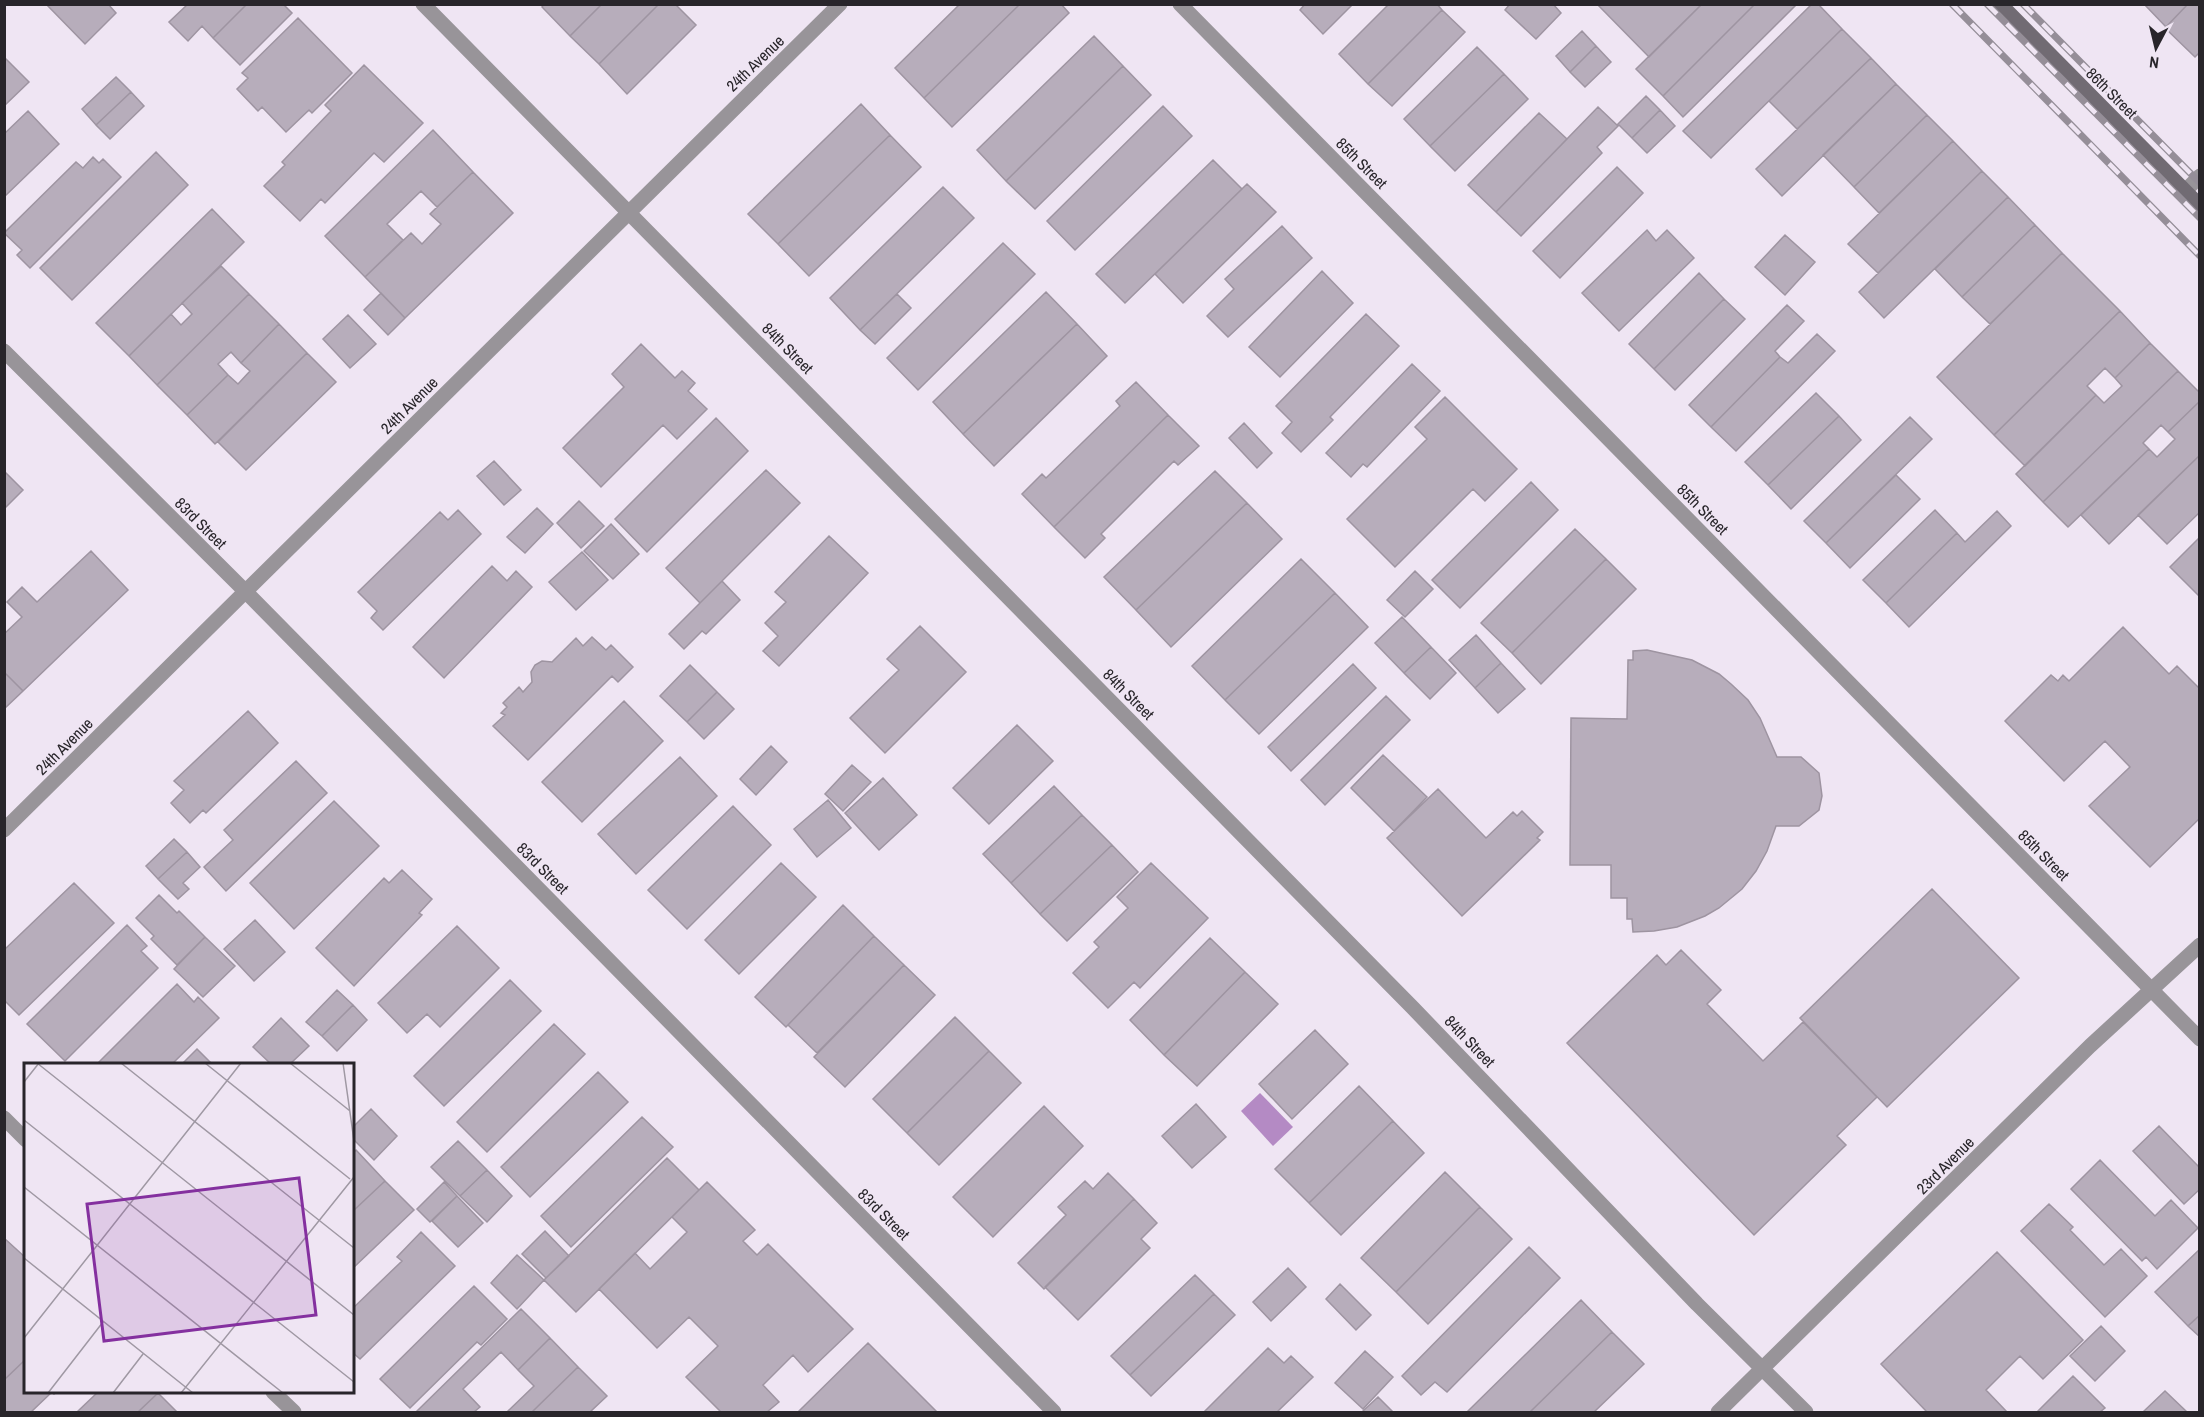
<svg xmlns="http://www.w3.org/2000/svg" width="2204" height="1417" font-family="'Archivo Narrow',sans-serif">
<rect width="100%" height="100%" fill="#efe5f3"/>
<path fill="#b48ac4" d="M1260,1093L1293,1127L1273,1146L1241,1111Z"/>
<path fill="#b7adbb" stroke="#9e94a1" stroke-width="1.5" d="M46,4H108L116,13L85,44Z
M188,4H247L213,38L202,26L188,41L169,22Z
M247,4H283L292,13L240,65L213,38Z
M544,4H602L570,36L542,7Z
M602,4H659L599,64L570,36Z
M659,4H675L696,25L627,94L599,64Z
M960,4H1020L924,98L895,68Z
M1020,4H1061L1069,13L952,127L924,98Z
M1305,4H1353L1323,34L1300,10Z
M1389,4H1437L1442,10L1368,84L1339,54Z
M1510,4H1553L1561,13L1536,39L1505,10Z
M1597,4H1702L1649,57Z
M1702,4H1755L1663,96L1636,69Z
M1755,4H1797L1683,117L1663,96Z
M1812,4H1818L1842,29L1711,158L1683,131Z
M2144,4H2188L2166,27Z
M2188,4H2200V52L2195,57L2165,28Z
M1442,10L1465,32L1392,106L1368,84Z
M298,18L352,73L312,113L309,110L286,132L262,107L258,111L237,89L248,78L242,73Z
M1842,29L1871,58L1797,129L1769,101Z
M1582,31L1596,46L1570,72L1556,56Z
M1094,36L1123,66L1006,181L977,150Z
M1596,46L1611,62L1585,87L1570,72Z
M1477,47L1504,74L1430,146L1404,119Z
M4,57L29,82L4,106Z
M1871,58L1896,84L1782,196L1756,169Z
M364,65L423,123L384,162L374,153L325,203L321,199L300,221L264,186L285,165L282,162L331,111L325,105Z
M1123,66L1151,95L1035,209L1006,181Z
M1504,74L1528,99L1455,171L1430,146Z
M116,77L131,92L96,125L82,109Z
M1896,84L1927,115L1854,187L1823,155Z
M131,92L144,106L110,139L96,125Z
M1646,96L1660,110L1632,138L1618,124Z
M861,104L890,135L778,244L748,214Z
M1163,106L1192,136L1075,250L1047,221Z
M1598,107L1618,126L1597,147L1602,153L1521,236L1496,212Z
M1660,110L1675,126L1647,153L1632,138Z
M28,111L59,144L4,197V134Z
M1539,113L1567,139L1496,212L1468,185Z
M1927,115L1953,141L1879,213L1854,187Z
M433,130L473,172L437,207L421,191L387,224L403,240L365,277L325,236Z
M890,135L921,167L809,276L778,244Z
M1953,141L1982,171L1878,273L1848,244Z
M156,152L188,185L72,300L40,268Z
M93,157L99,163L103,159L121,177L30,268L17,255L22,250L4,233L76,162L83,168Z
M1213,160L1242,189L1125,303L1096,274Z
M1617,167L1643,193L1560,278L1533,251Z
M1982,171L2008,197L1884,318L1859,292Z
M473,172L513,213L405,318L365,277L411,233L422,244L441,224L430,214Z
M1247,184L1276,212L1183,303L1155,274Z
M943,187L974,218L860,330L830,298Z
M2008,197L2035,225L1962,297L1935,269Z
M212,209L244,242L129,356L96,323Z
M2035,225L2062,253L1990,324L1962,297Z
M1282,226L1312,258L1228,337L1207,316L1234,289L1225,279Z
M1647,230L1656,241L1667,230L1694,258L1619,331L1582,293Z
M1785,235L1815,262L1785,295L1755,267Z
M1003,243L1035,274L918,390L887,358Z
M2062,253L2120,311L1994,435L1937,377Z
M221,266L249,294L157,385L129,356L171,314L181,325L192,314L182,303Z
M1322,271L1353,303L1280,377L1249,347Z
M1699,273L1724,299L1654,369L1629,344Z
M1046,292L1077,324L963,434L933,402Z
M381,293L405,318L388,335L364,310Z
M249,294L279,324L241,363L231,352L218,364L228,375L187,415L157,385Z
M897,294L911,308L875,344L860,330Z
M1724,299L1745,319L1675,390L1654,369Z
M1787,305L1804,321L1775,351L1780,357L1711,427L1689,405Z
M2120,311L2150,343L2115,378L2105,368L2087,386L2096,395L2025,466L1994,435Z
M1366,314L1399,346L1330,417L1333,420L1301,452L1282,433L1292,422L1276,406Z
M348,315L376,344L350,368L323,339Z
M279,324L307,353L215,444L187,415L228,375L238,384L250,371L241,363Z
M1077,324L1107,356L994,466L963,434Z
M1817,334L1835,351L1736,451L1711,427L1780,357L1788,363Z
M2150,343L2178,371L2043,502L2016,474L2096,395L2104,403L2122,386L2115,378Z
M641,344L675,378L682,371L695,383L688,391L707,409L677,439L663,425L601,487L563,448L624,387L612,374Z
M307,353L336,382L246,470L218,442Z
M1412,364L1440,391L1367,467L1363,464L1351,477L1326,453Z
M2178,371L2200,393V401L2168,432L2161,425L2143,443L2149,449L2068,527L2043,502Z
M1136,382L1168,415L1054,527L1022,494L1042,474L1046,478L1120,406L1116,401Z
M1816,393L1839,416L1768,485L1745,462Z
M1445,397L1517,469L1485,501L1473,489L1395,567L1347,519L1427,439L1415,427Z
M2200,401V455L2109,544L2081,515L2149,449L2157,457L2175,439L2168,432Z
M1168,415L1199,446L1178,465L1174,461L1101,534L1105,538L1085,558L1054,527Z
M1839,416L1861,440L1791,509L1768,485Z
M1910,417L1932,439L1826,543L1804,521Z
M716,418L748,451L647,552L615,519Z
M1244,423L1272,453L1257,468L1229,438Z
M2200,455V512L2167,544L2138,515Z
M494,461L521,490L504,505L477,476Z
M766,470L800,503L700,603L666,568Z
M4,471L23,490L4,509Z
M1215,471L1247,503L1136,610L1104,577Z
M1896,475L1920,499L1850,568L1826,543Z
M1531,482L1558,510L1460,608L1432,580Z
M579,501L604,526L581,548L557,523Z
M1247,503L1282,539L1171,647L1136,610Z
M537,508L553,524L525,553L507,537Z
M458,510L481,534L383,630L371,618L377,611L358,592L440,512L448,520Z
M1935,510L1957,533L1886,603L1863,580Z
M1997,511L2011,526L1909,627L1886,603L1957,533L1965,542Z
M611,524L639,554L613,579L584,551Z
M1575,529L1606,559L1512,653L1481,623Z
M829,536L868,573L779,666L763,651L778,636L765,623L786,602L775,592Z
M2200,537V597L2170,567Z
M91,551L128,590L23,691L4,672V634L22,617L7,602L22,587L37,602Z
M582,552L608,580L576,610L549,582Z
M1301,559L1335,593L1225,700L1192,666Z
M1606,559L1636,589L1541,684L1512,653Z
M492,566L507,581L516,571L532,587L444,678L413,647Z
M1415,571L1433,589L1405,617L1387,600Z
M722,581L740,600L706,634L702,631L684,649L669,634Z
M1335,593L1368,627L1259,734L1225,700Z
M1402,617L1431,647L1404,673L1375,643Z
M920,626L966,672L885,753L850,718L899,670L887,659Z
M2123,627L2169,674L2177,666L2200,689V818L2150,867L2089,806L2130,767L2105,741L2064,781L2005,721L2051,675L2058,681L2063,675L2069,681Z
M1476,635L1501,663L1475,688L1449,660Z
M592,637L606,650L611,645L633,667L618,682L612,676L528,760L493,726L505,715L501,713L507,707L503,703L519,687L523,692L532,682L531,672L535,665L542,661L552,662L576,638L583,646Z
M1431,647L1456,673L1430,699L1404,673Z
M1647,650L1692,660L1719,674L1731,684L1748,700L1760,718L1777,757H1801L1819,773L1822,796L1819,810L1799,826H1776L1767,851L1756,871L1742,889L1719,908L1705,916L1677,927L1654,931L1633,932L1632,919H1627V898H1611V865H1570L1571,718L1627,719L1628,660H1633V651Z
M1501,663L1525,689L1498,713L1475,688Z
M1353,664L1376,688L1291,771L1268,747Z
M690,665L717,692L687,722L660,696Z
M4,672L23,691L4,709Z
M717,692L734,709L704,739L687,722Z
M1386,696L1410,720L1325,805L1301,780Z
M624,701L663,741L582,822L542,782Z
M248,711L278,743L206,813L203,810L190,823L171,803L184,790L174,781Z
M1017,725L1053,761L989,824L953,788Z
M771,746L787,762L756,795L740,779Z
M1383,755L1427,797L1394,831L1351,788Z
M680,757L717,796L636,874L598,834Z
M296,761L327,793L226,891L204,867L233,840L224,830Z
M852,765L871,782L843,811L825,794Z
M883,778L917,815L879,850L845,813Z
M1054,786L1082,815L1011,883L983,854Z
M1438,789L1486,838L1513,812L1517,816L1522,811L1543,832L1537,838L1540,840L1462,916L1387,838Z
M828,800L851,828L817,857L794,829Z
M334,801L379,846L294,929L250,883Z
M733,806L771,845L687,929L648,890Z
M1082,815L1112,845L1040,914L1011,883Z
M174,839L187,852L158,879L146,866Z
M1112,845L1138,872L1067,941L1040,914Z
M187,852L200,867L183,883L189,889L178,899L158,879Z
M781,863L816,897L739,974L705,940Z
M1151,863L1208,918L1140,988L1134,982L1108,1008L1073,973L1099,947L1094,942L1128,908L1117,897Z
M402,870L432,899L419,913L422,915L354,986L316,948L384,878L389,883Z
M74,883L114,923L19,1015L4,1000V950Z
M1932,889L2019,978L1887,1107L1800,1018Z
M159,895L177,913L179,911L205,937L177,965L151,939L154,936L136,918Z
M843,905L874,936L786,1027L755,997Z
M255,920L285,952L254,981L224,949Z
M127,925L147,946L141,951L158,968L65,1061L27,1024Z
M457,926L499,968L440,1027L427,1014L407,1033L378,1003Z
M874,936L904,965L817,1053L788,1025Z
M205,937L235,966L203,997L174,969Z
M1210,938L1245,972L1164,1055L1130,1020Z
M1681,950L1721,990L1707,1004L1763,1061L1803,1022L1877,1097L1837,1136L1846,1145L1754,1235L1567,1043L1657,955L1666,965Z
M904,965L935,995L845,1087L814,1057Z
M1245,972L1278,1004L1197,1086L1164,1055Z
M510,980L541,1011L444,1106L414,1076Z
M177,984L194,1002L198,997L219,1018L172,1064H97Z
M337,990L353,1005L322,1036L306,1022Z
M353,1005L367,1020L337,1051L322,1036Z
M955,1017L989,1051L907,1133L873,1099Z
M281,1018L309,1046L290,1064H271L253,1047Z
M554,1024L585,1054L487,1152L457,1122Z
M1315,1030L1348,1064L1292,1119L1259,1084Z
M197,1049L212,1064H182Z
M989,1051L1021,1083L939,1165L907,1133Z
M598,1072L628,1102L530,1197L501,1167Z
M1359,1086L1393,1121L1309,1203L1275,1169Z
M1196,1104L1226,1137L1192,1168L1162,1136Z
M1044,1106L1083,1146L993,1237L953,1197Z
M371,1109L397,1136L374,1160L352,1138V1128Z
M642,1117L673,1147L571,1247L541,1216Z
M1393,1121L1424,1153L1341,1235L1309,1203Z
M2159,1126L2200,1168V1189L2184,1204L2133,1151Z
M458,1141L487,1170L460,1196L431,1167Z
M356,1150L385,1181L352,1212V1154Z
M667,1158L699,1190L576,1312L544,1280Z
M2100,1160L2155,1216L2171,1200L2198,1228L2157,1269L2146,1257L2142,1261L2071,1189Z
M487,1170L512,1196L487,1222L460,1196Z
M1445,1172L1480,1207L1396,1292L1361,1258Z
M1108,1173L1134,1199L1044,1289L1018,1263L1066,1215L1058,1207L1085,1181L1093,1189Z
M385,1181L414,1210L352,1269V1212Z
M444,1182L457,1196L430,1222L417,1209Z
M707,1182L755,1230L743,1241L757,1255L768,1244L853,1329L808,1372L793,1355L763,1385L779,1402L767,1412H721L686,1377L718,1346L689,1317L657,1348L599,1289L635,1253L650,1269L687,1232L672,1217Z
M457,1196L483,1223L458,1247L432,1221Z
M1134,1199L1157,1223L1141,1239L1150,1248L1078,1320L1045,1287Z
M2049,1204L2073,1227L2070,1230L2104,1265L2121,1249L2147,1276L2105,1317L2021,1231Z
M1480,1207L1512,1239L1428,1324L1396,1292Z
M545,1231L569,1256L546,1278L522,1254Z
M421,1232L455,1266L360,1359L352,1352V1309L402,1261L397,1257Z
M4,1238L26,1258V1359L4,1380Z
M1529,1247L1560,1278L1447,1392L1435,1382L1421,1395L1402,1376Z
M2200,1249V1315L2188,1326L2155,1292Z
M1997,1252L2083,1340L2043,1379L2020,1356L1986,1390L2007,1412H1927L1881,1364Z
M517,1255L544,1280L517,1309L491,1283Z
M1288,1268L1306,1287L1271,1321L1253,1302Z
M1195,1275L1214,1294L1130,1375L1111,1356Z
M1340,1284L1371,1315L1356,1330L1326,1299Z
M474,1286L507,1319L481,1345L477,1342L410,1408L380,1379Z
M1214,1294L1235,1315L1151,1396L1130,1375Z
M1581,1300L1612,1332L1530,1412H1467Z
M521,1309L550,1338L518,1370L501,1352L463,1389L480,1407L474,1412H416Z
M2200,1315V1337L2188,1326Z
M2101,1326L2125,1351L2095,1381L2070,1356Z
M1612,1332L1644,1364L1594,1412H1530Z
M550,1338L578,1367L532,1412H507L534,1386L518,1370Z
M868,1343L937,1412H798Z
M1268,1348L1284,1363L1291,1356L1313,1377L1277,1412H1204Z
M1365,1351L1393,1377L1363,1409L1335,1383Z
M26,1359V1392H57L54,1394L52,1392L31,1412H4V1380Z
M578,1367L607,1396L590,1412H532Z
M2073,1376L2105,1408L2100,1412H2037Z
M2165,1391L2187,1412H2143Z
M98,1392H156L158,1393L138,1412H77Z
M158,1393L177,1412H138Z
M1378,1397L1393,1412H1362Z"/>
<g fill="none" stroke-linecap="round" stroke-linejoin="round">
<path stroke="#989499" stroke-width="15" d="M423,4L1413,1008L1697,1304L1806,1412
M1180,4L2200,1039
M2185,191L2200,176
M4,351L246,592L1054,1412
M4,830L840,4
M4,1118L26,1140
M273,1392L294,1412
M1718,1412L2090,1046L2200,945"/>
<path stroke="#716b73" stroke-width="15" d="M2000,4L2200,206"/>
<g stroke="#958e98" stroke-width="7">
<path id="rail" d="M1952,4L2200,256
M1987,4L2200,218
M2023,4L2200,183"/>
</g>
<use href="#rail" stroke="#efe5f3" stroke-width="4.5" stroke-dasharray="14" stroke-linecap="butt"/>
</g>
<g text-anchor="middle" stroke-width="4.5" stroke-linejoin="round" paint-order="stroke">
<g font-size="16" fill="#28252a" stroke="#efe5f3">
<text transform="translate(755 63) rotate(-44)" y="6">24th Avenue</text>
<text transform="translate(2112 93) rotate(45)" y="6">86th Street</text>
<text transform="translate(1362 163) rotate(45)" y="6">85th Street</text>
<text transform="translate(788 348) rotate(45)" y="6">84th Street</text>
<text transform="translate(409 405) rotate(-45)" y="6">24th Avenue</text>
<text transform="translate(1703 509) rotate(45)" y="6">85th Street</text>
<text transform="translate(201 523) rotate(45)" y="6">83rd Street</text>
<text transform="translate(1129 694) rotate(45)" y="6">84th Street</text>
<text transform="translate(64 746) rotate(-45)" y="6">24th Avenue</text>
<text transform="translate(2044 855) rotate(45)" y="6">85th Street</text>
<text transform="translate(543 868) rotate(45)" y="6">83rd Street</text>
<text transform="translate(1470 1041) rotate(46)" y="6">84th Street</text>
<text transform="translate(1945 1165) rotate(-45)" y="6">23rd Avenue</text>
<text transform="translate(884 1214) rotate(45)" y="6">83rd Street</text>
</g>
</g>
<g transform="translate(24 1063)">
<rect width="330" height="330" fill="#efe5f3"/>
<path fill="none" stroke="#9f98a3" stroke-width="1.5" d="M13,0L330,252M97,0L330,185M181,0L326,116M266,0L326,48M319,0L330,78M0,19L15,0M0,57L330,319M0,124L259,330M0,195L169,330M0,275L217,0M24,330L79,259M89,330L119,291M157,330L330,114"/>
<path fill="#84309f" fill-opacity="0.15" stroke="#84309f" stroke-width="3" d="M275,115L292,252L80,278L63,141Z"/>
<rect width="330" height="330" fill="none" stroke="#28252a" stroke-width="3"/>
</g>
<rect width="2204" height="1417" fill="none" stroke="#28252a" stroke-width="12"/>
<g transform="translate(2156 48) rotate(187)" stroke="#efe5f3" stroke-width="4.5" paint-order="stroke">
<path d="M0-4.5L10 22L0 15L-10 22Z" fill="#28252a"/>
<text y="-9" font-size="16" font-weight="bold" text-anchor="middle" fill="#28252a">N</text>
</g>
</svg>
